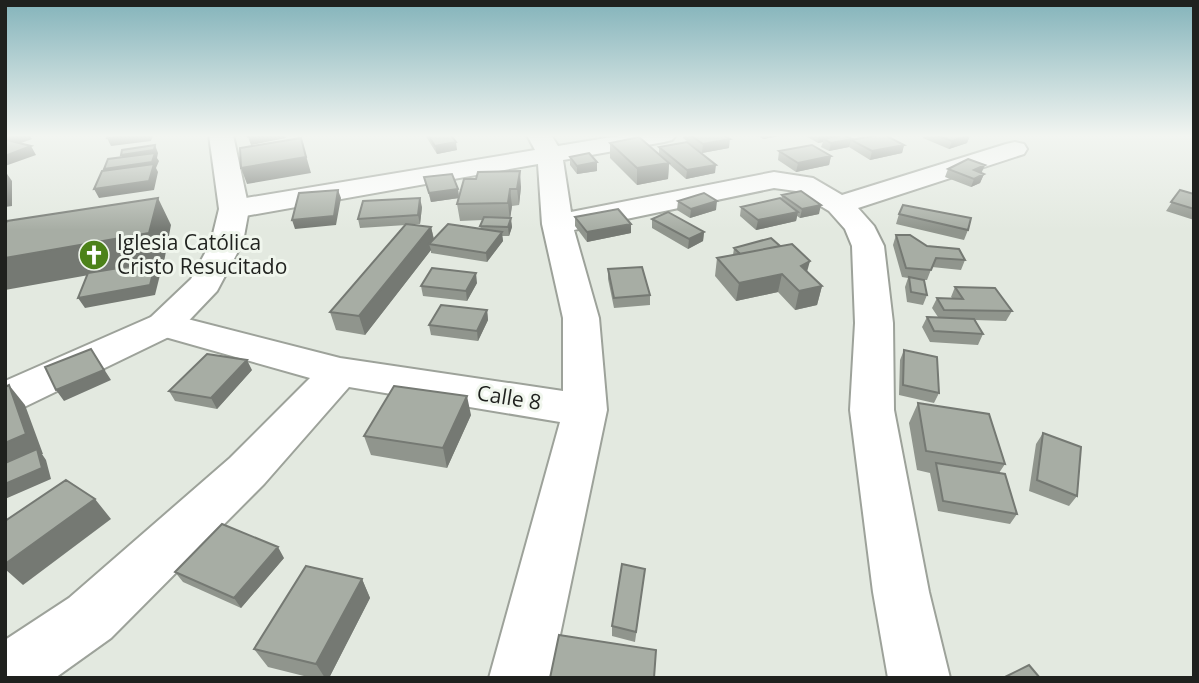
<svg xmlns="http://www.w3.org/2000/svg" width="1199" height="683" font-family="'Open Sans',sans-serif">
<rect width="100%" height="100%" fill="#e3e9e0"/>
<g fill="none" stroke-linecap="round" stroke-linejoin="round">
<g stroke="#9da29a" stroke-width="4">
<path id="minor" d="M527,135H551L558,146L624,135H676L672,140L664,142L563,160L571,212L774,172L813,178L842,195L1006,144L1015,142L1024,144L1027,149L1024,154L858,208L874,226L884,246L893,323L894,410L929,592L950,678H888L873,592L850,410L855,323L852,246L845,229L829,211L796,191L774,188L574,230L599,318L607,410L551,678H489L560,422L349,387L264,484L111,638L55,678H5V640L69,598L230,458L310,378L151,333L145,325L151,317L164,313L340,358L563,391V318L542,224L538,164L234,218L224,215L219,209L224,203L234,200L535,150Z"/>
</g>
<g stroke="#9da29a" stroke-width="4">
<path id="tertiary" d="M209,135H233L249,209L243,242L217,291L177,333L20,409L5,413V381L151,317L191,279L211,242L219,209Z"/>
</g>
<use href="#minor" fill="#fff" fill-rule="evenodd"/>
<use href="#tertiary" fill="#fff" fill-rule="evenodd"/>
</g>
<path fill="#90958d" d="M425,135H451L457,150L437,154Z
M683,135H723L729,148L702,153L683,138Z
M756,135H786L763,139Z
M804,135H839V136L852,139L904,145L902,153L870,160L849,147L829,151L821,147L823,142L818,143Z
M925,135H970L967,143L949,149L923,138Z
M610,143L659,154V147L715,173L686,179L669,164L668,179L637,185L610,158Z
M779,151L831,156L829,165L796,172L778,160Z
M570,157L597,162V171L577,174L570,165Z
M948,169L982,173L984,174L980,183L971,187L945,177Z
M424,177L458,189L459,197L521,187L519,205L512,206L510,217L512,227L509,236H502L503,241L487,262L431,253V250L365,335L336,330L330,312L406,225L360,228L358,219L422,207L420,224L408,225L431,227L434,239L481,229L480,226L483,220L460,221L457,204L459,198L431,202Z
M1180,190L1194,194V220L1166,211Z
M782,195L819,214L800,218L797,216L796,221L756,230L740,216L741,207L781,199Z
M678,201L716,210L690,218L677,210Z
M899,214L968,230L964,240L896,224Z
M575,217L631,224V233L587,242L575,226Z
M652,219L704,232L703,241L688,249L652,228Z
M896,235L965,260L961,270L932,267L927,280H923L927,295L923,305L907,302L905,287L908,278L902,277L893,245Z
M734,248L807,272L822,286L817,305L795,310L778,292L736,301L715,276L717,258L733,255Z
M608,269L650,295V305L614,308L608,279Z
M477,283L467,301L423,296L421,286Z
M955,287L1012,311L1006,321L975,320L983,334L978,345L930,342L922,327L927,317H938L932,308L937,298H952L951,297Z
M487,310L488,320L478,341L431,335L429,325Z
M904,350L939,393L934,403L899,395L900,360Z
M252,370L217,409L175,401L169,391Z
M918,403L1005,464L999,473L1017,514L1010,524L938,511L930,473L917,470L909,423Z
M471,415L447,468L371,455L364,436Z
M1043,433L1077,496L1069,506L1029,491L1036,444Z
M284,558L241,608L183,582L175,572Z
M645,569L635,642L612,636V626Z
M362,579L370,598L329,678H312L268,667L254,649Z"/>
<path fill="#757973" d="M18,135H29L32,139L5,149V139Z
M132,135H153L151,141L111,146L107,138Z
M262,135H285L286,138L251,145L248,137Z
M764,135H786L763,139Z
M819,135H839L838,138L823,139V142L818,143Z
M970,135L967,143L949,149L952,141Z
M301,138L311,173L247,184L241,168Z
M730,139L729,148L702,153L703,144Z
M851,140L849,147L829,151L831,143Z
M456,142L457,150L437,154L435,146Z
M155,145L158,153L157,158L159,161L156,168L158,172L154,190L99,198L94,189L109,177L104,169L125,164L121,155Z
M904,145L902,153L870,160L872,151Z
M31,146L36,155L5,166V156Z
M831,156L829,165L796,172L798,163Z
M597,162V171L577,174V166Z
M669,163L668,179L637,185V168Z
M716,165L715,173L686,179L687,170Z
M985,165L981,174L974,170Z
M5,171L12,181V206L5,207Z
M520,171L521,187L519,205L517,189Z
M984,174L980,183L971,187L974,179Z
M458,189L459,198L431,202L429,193Z
M510,189L512,206L510,220L508,203Z
M338,190L341,198L336,225L295,229L292,220Z
M158,198L171,225L164,262L157,263L161,271L155,295L85,308L78,298L156,263L5,290V255Z
M420,198L422,207L420,224L418,215Z
M717,201L716,210L690,218L691,209Z
M821,205L819,214L800,218L802,209Z
M798,212L796,221L756,230L758,220Z
M511,218L512,227L509,236L508,227Z
M631,224V233L587,242V232Z
M431,227L435,245L429,244L431,250L365,335L359,316Z
M502,232L503,241L487,262L486,253Z
M704,232L703,241L688,249L689,239Z
M810,261L805,279L801,266Z
M476,273L477,283L467,301L466,291Z
M782,274L778,292L736,301L739,283Z
M822,286L817,305L795,310L799,291Z
M487,310L488,320L478,341L477,331Z
M91,349L111,380L64,401L56,390Z
M247,360L252,370L217,409L211,398Z
M9,385L25,405L43,454H42L46,460L51,479L5,499V443Z
M467,396L471,415L447,468L443,448Z
M95,499L111,519L23,585L5,569V564Z
M278,547L284,558L241,608L234,598Z
M362,579L370,598L329,678H325L316,664Z"/>
<path fill="#a7ada4" stroke="#757973" stroke-width="2" d="M5,135H18L5,139Z
M108,135H132L107,138Z
M247,135H262L248,137Z
M428,135H451L456,142L435,146Z
M690,135H723L730,139L703,144Z
M844,135L852,139L831,143L823,139Z
M878,135H885L904,145L872,151L851,140Z
M936,135H970L952,141Z
M639,137L669,163L637,168L610,143Z
M301,138L306,157L241,168L240,148Z
M7,140L31,146L5,156V141Z
M687,142L716,165L687,170L659,147Z
M155,145L154,150L121,155L122,150Z
M812,145L831,156L798,163L779,151Z
M155,153L152,162L104,169L108,159Z
M589,153L597,162L577,166L570,157Z
M968,159L985,165L974,170L984,174L974,179L948,169Z
M154,164L149,181L94,189L102,171Z
M520,171L517,189H510L508,203L457,204L464,179H476L478,172Z
M452,174L458,189L429,193L424,177Z
M338,190L334,216L292,220L299,193Z
M1180,190L1194,194V209L1171,202Z
M801,191L821,205L802,209L782,195Z
M704,193L717,201L691,209L678,201Z
M158,198L149,233L5,258V225L7,221Z
M420,198L418,215L358,219L363,201Z
M780,198L798,212L758,220L741,207Z
M903,205L971,218L968,230L899,214Z
M618,209L631,224L587,232L575,217Z
M668,212L704,232L689,239L652,219Z
M484,217L511,218L508,227L480,226Z
M406,224L431,227L359,316L330,312Z
M448,224L502,232L486,253L429,244Z
M896,235H910L927,246L959,249L965,260L936,258L931,270L906,268Z
M771,238L780,246L740,254L734,248Z
M792,244L810,261L801,266L822,286L799,291L782,274L739,283L717,258Z
M156,262L150,285L78,298L88,273Z
M642,267L650,295L614,298L608,269Z
M432,268L476,273L466,291L421,286Z
M909,277L924,280L927,295L911,292Z
M955,287L995,288L1012,311L944,310L937,298L963,299Z
M441,305L487,310L477,331L429,325Z
M927,317L974,319L983,334L934,331Z
M91,349L104,370L56,390L45,367Z
M904,350L937,357L939,393L903,385Z
M207,354L247,360L211,398L169,391Z
M9,385L26,434L5,443V387Z
M394,386L467,396L443,448L364,436Z
M918,403L989,414L1005,464L926,451Z
M1043,433L1081,447L1077,496L1037,480Z
M37,449L42,468L5,484V463Z
M936,463L1005,474L1017,514L943,501Z
M66,480L95,499L5,564V521Z
M222,524L278,547L234,598L175,572Z
M622,564L645,569L636,632L612,626Z
M306,566L362,579L316,664L254,649Z
M559,635L656,650L654,678H550Z
M1029,665L1040,678H1003Z"/>
<linearGradient id="sky" x2="0" y2="1"><stop stop-color="#83b3ba"/><stop offset="0.59" stop-color="#f2f5f1"/><stop offset="1" stop-color="#f2f5f1" stop-opacity="0"/></linearGradient>
<rect width="1199" height="230" fill="url(#sky)"/>
<defs>
<g id="church-disc" transform="scale(1.575)"><circle r="9.5" fill="#4c8219" stroke="#f0f6ed"/><path d="M-1.2-6h2.4v3.5h3.3v2.4h-3.3V6h-2.4V-.1h-3.3v-2.4h3.3Z" fill="#fff"/></g>
</defs>
<g fill-rule="evenodd">
<use href="#church-disc" x="94" y="255"/>
</g>
<g text-anchor="middle" stroke-width="6" stroke-linejoin="round" paint-order="stroke">
<g font-size="21" fill="#1f211e" stroke="#f0f6ed" text-anchor="start">
<text x="117" y="250">Iglesia Católica<tspan x="117" dy="24">Cristo Resucitado</tspan></text>
</g>
<g font-size="21" fill="#1f211e" stroke="#f0f6ed">
<text transform="translate(509 398) rotate(9)" y="7">Calle 8</text>
</g>
</g>
<rect width="1199" height="683" fill="none" stroke="#1f211e" stroke-width="14"/>
</svg>
